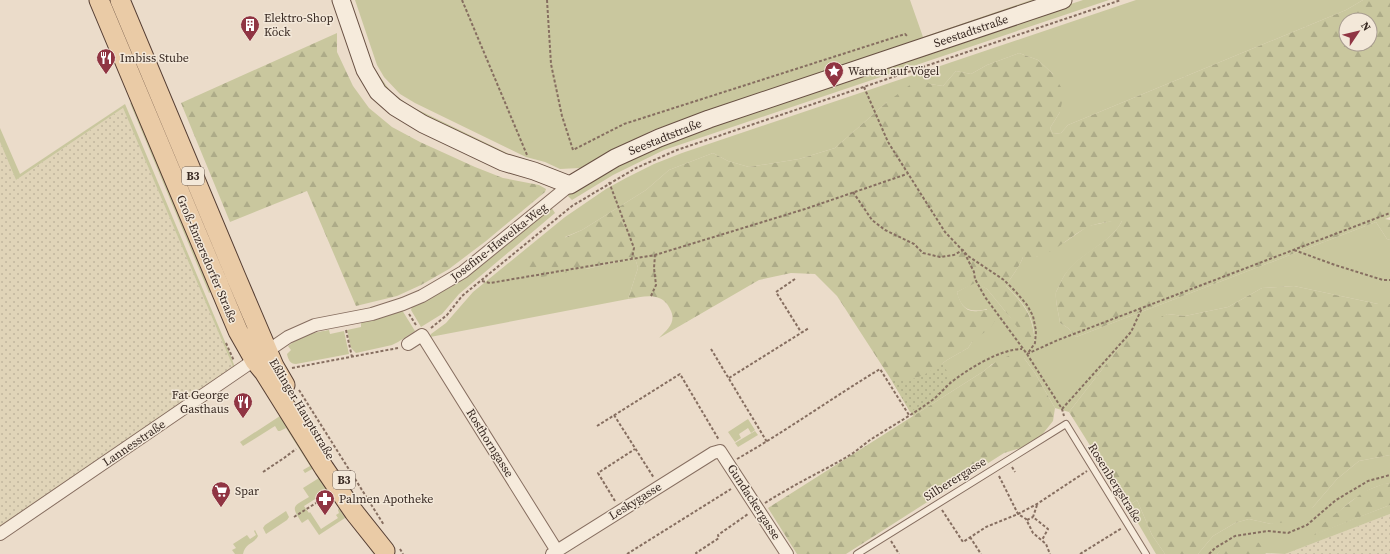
<svg xmlns="http://www.w3.org/2000/svg" width="1390" height="554" font-family="'Source Serif 4',serif">
<defs>
<pattern id="farmland-dots" width="8" height="8" patternUnits="userSpaceOnUse"><rect width="8" height="8" fill="#e0d4b8"/><path d="M2 2h.1M6 6h.1" fill="none" stroke="#c1b69e" stroke-width="1.8" stroke-linecap="round"/></pattern>
<pattern id="forest-firs" width="22" height="20" patternUnits="userSpaceOnUse"><rect width="22" height="20" fill="#c9c79e"/><path d="M5 1l3.5 6h-7zM16 11l3.5 6h-7z" fill="#adab88"/></pattern>
<pattern id="park-dots" width="8" height="8" patternUnits="userSpaceOnUse"><rect width="8" height="8" fill="#c9c79e"/><path d="M2 2h.1M6 6h.1" fill="none" stroke="#adab88" stroke-width="1.8" stroke-linecap="round"/></pattern>
</defs>
<rect width="100%" height="100%" fill="#ebdcca"/>
<path fill="url(#farmland-dots)" d="M123,108L234,369L0,530V142L16,180Z
M1390,514V554H1285Z"/>
<path fill="#c9c79e" d="M345,0H350L373,67L391,92L410,106L511,155L510,158L412,112L377,81Z
M355,0H910L923,37L1031,0H1038L653,130L580,168L560,169L545,162L526,157L415,103L400,94L384,77L377,65Z
M1083,0H1109L664,150L613,175L572,200L567,195L596,175L693,130Z
M1136,0H1363L1346,10L1068,125L1061,133L1053,134L1050,128L1060,112L1053,74L1038,60L1019,53L987,65L971,74L956,71L943,86L930,84L886,103L835,148L799,159L749,167L728,161L713,153L669,170L646,190L582,230L565,237L586,269L635,258L638,268L628,299L430,337L431,334L446,323L473,292L565,217L606,189L626,178L654,164L682,153Z
M130,103L134,104L213,291L209,293Z
M125,104L231,356L235,368L234,369L123,108L16,180L0,142V128L20,174Z
M551,207L555,213L459,294L442,314L421,327L411,310L412,307L451,287L465,276Z
M1112,221H1122C1108,248 1072,254 1060,284C1059,286 1057,290 1056,292C1055,302 1059,314 1060,323L1068,328L1076,337L1376,222L1387,239L1390,240V304H1378L1294,286L1262,288L1228,307L1185,316L1167,314L1121,345L1069,412L1055,408L1035,373L1024,358L992,364L984,371L913,416L892,381H908L928,374L947,360L968,348L972,342L987,309C970,313 961,310 957,292L975,282L987,289L1009,316L1035,343C1034,315 1025,304 1006,286C1012,275 1019,268 1023,257H1036L1065,242L1088,226Z
M402,310L415,331L398,342L392,345L356,353L351,348L347,330L361,327V322Z
M329,330L330,334L344,331L349,354L296,364C290,364 288,359 287,354L291,350L288,346C300,337 314,332 329,330Z
M280,416L314,468L305,473L303,470L310,466L286,428L280,431H278L275,426L243,446L240,442Z
M748,419L755,430L751,433L748,428L739,434L741,438L735,442L728,432Z
M755,431L758,435L738,447L735,443Z
M1390,455V483C1359,488 1337,514 1315,534L1390,505V514L1285,554L1220,551L1217,554H1198L1213,536L1235,523L1249,519L1271,524L1313,507L1337,479L1359,461Z
M319,478L328,491L304,506L309,513L310,512L321,529L338,518L336,515L339,513L338,510L339,508L345,518L319,535L308,519L302,523C291,506 292,507 309,497L303,488Z
M1137,500L1152,535L1165,554H1156L1128,506Z
M286,511L289,517L287,520L266,534L263,528L265,525Z
M255,530L258,536C254,544 245,543 243,554H235L232,550L236,548L233,544L247,535L250,539L256,535L254,531Z"/>
<path fill="url(#forest-firs)" fill-rule="evenodd" d="M1363,0H1390V217L1385,219L1390,220V240L1387,239L1376,222L1076,337L1068,328L1060,323C1059,314 1055,302 1056,292C1057,290 1059,286 1060,284C1072,253 1109,247 1122,221C1113,221 1096,223 1088,227C1072,234 1054,254 1036,257C1032,258 1027,257 1023,257C1019,268 1012,275 1006,286C1025,305 1033,315 1035,343L1030,344L1009,316L987,289L975,283L957,292C960,303 965,313 978,311C985,310 988,309 994,312L996,319L991,327L972,342L968,348L947,360L928,374L908,381H892L837,296L815,274L791,273L759,280L659,338C668,329 677,322 670,309C668,304 664,300 659,298C650,294 638,298 628,299L638,268L635,258L585,269L542,277L524,272L533,260L548,245L582,230L646,190L669,170L713,153L728,161L749,167L799,159L835,148L886,103L919,78L930,84L943,86L956,71L971,74L987,65L1019,53L1038,60L1053,74L1064,92L1060,112L1050,128L1053,134L1061,133L1068,125L1346,10ZM1346,20H1370V44H1346Z
M337,33V52L353,86L369,108L392,127L420,142L475,167L503,178L539,185L546,189L545,192L486,241L449,269L421,285L397,296L356,306L307,191L230,222L181,103Z
M1294,286L1378,304H1390V455L1359,461L1337,479L1313,507L1294,521L1271,524L1249,519L1235,523L1213,536L1198,554H1165L1152,535L1137,500L1128,506L1069,412L1121,345L1148,323L1167,314L1185,316L1228,307L1262,288Z
M1017,353L1024,358L1035,373L1055,408L1053,421L1041,436L1024,447L1004,453L846,554H797L768,508L984,371C994,362 1004,357 1017,353Z
M1390,483V505L1314,535L1324,523L1363,492L1383,484Z
M1249,537L1259,543L1266,554H1217C1225,544 1237,539 1249,537Z"/>
<path fill="url(#park-dots)" d="M942,363L953,381L933,398L910,412L892,381C915,381 924,376 942,363Z"/>
<g fill="none" stroke-linecap="round" stroke-linejoin="round">
<g stroke="#866e60" stroke-width="8">
<path id="lane" d="M857,554L1066,424L1146,554"/>
</g>
<g stroke="#866e60" stroke-width="14">
<path id="street" d="M408,344L422,335L557,551
M0,534L288,337L315,325L372,314L403,304L422,296L463,272L570,185
M552,554L713,453L720,451L787,554"/>
</g>
<g stroke="#685043" stroke-width="19">
<path id="secondary" d="M341,0L365,70L378,92L395,107L423,124L503,162L534,171L570,185L615,158L659,138L709,119L1063,0"/>
</g>
<g stroke="#553e33" stroke-width="21">
<path id="primary" d="M99,0L238,331L255,361L264,372L324,468L354,512L385,551
M120,0L236,277L274,366L285,385"/>
</g>
<path stroke="#866e60" stroke-width="2" stroke-dasharray="3 2" stroke-linecap="butt" d="M462,0L527,155
M547,0L551,64L562,116L573,150L624,124L905,34L908,37
M864,87L888,142L945,232L968,256L1004,280L1016,292L1027,305L1033,316L1036,331L1035,343L1028,353
M609,182L634,248L632,258
M853,192L872,220L885,230L914,244L923,253L940,257L954,255L963,250L974,272L975,279L985,297L1027,354L1062,409L1064,416
M1294,250L1335,265L1383,280H1390
M795,279L776,292L801,332
M482,281L490,283L655,255L805,209L907,174
M651,296L656,285L654,268L655,255
M409,314L416,325
M431,328L447,315L462,296L572,206L636,168L677,150L1121,0
M346,330L352,357
M226,343L234,361
M711,349L767,442
M1027,354L1058,340L1390,213
M292,368L398,348
M729,378L809,328
M299,390L384,525
M1062,409L1131,332L1142,308
M614,415L654,478
M597,426L680,374L719,440
M737,459C786,431 832,398 880,369L909,415
M1012,467L1015,472
M263,472L284,458L296,449
M999,476L1018,514L1026,519L1033,533L1046,544L1050,554
M615,501L598,473L635,449
M765,503C791,486 819,473 845,458C854,453 862,446 870,440C890,427 912,415 931,401C938,396 943,390 949,384C966,370 1000,349 1022,349
M1037,505L1033,517L1048,529L1042,540
M942,510L963,542L986,527L1018,514L1037,504L1087,471
M294,517L327,496
M1027,520L1033,517
M970,537L981,554
M891,541L899,554
M400,549L403,554
M627,554L731,489
M697,554L696,553L719,538L718,535L748,514
M1080,554L1122,528
M1209,554L1215,548L1235,536L1267,531L1288,533L1307,525L1336,500L1368,481L1390,475"/>
<use href="#lane" stroke="#f6ebdc" stroke-width="6"/>
<use href="#street" stroke="#f6ebdc" stroke-width="12"/>
<use href="#secondary" stroke="#f6ebdc" stroke-width="17"/>
<use href="#primary" stroke="#eacba6" stroke-width="19"/>
</g>
<defs>
<g id="building-pin" transform="scale(1)"><path d="M0 17L-7.5 6A9.5 9.5 0 1 1 7.5 6Z" fill="#903543" stroke="#f3e8d9"/><path d="M-4-6H4V6H1V3H-1V6H-4ZM-2.5-4.3h1.7v1.8h-1.7ZM.8-4.3h1.7v1.8H.8ZM-2.5-1h1.7V.8h-1.7ZM.8-1h1.7V.8H.8Z" fill="#fff"/></g>
<g id="restaurant-pin" transform="scale(1)"><path d="M0 17L-7.5 6A9.5 9.5 0 1 1 7.5 6Z" fill="#903543" stroke="#f3e8d9"/><path d="M-5-6h1v4h1v-4h1v4h1v-4h1v5L-1.5 .5V6h-2V.5L-5-1ZM5-6V6H3V1.5H1.5Q1.5-4 5-6Z" fill="#fff"/></g>
<g id="sight-pin" transform="scale(1)"><path d="M0 17L-7.5 6A9.5 9.5 0 1 1 7.5 6Z" fill="#903543" stroke="#f3e8d9"/><path d="M0-6L1.8-2.2L6-1.7L2.9 1.2L3.7 5.4L0 3.3L-3.7 5.4L-2.9 1.2L-6-1.7L-1.8-2.2Z" fill="#fff"/></g>
<g id="supermarket-pin" transform="scale(1)"><path d="M0 17L-7.5 6A9.5 9.5 0 1 1 7.5 6Z" fill="#903543" stroke="#f3e8d9"/><path d="M-6-5.5h2.5l.6 2H6L4.5 2H-2.5L-4.4-4H-6ZM-1.5 3.2a1.3 1.3 0 1 0 .1 0ZM3 3.2a1.3 1.3 0 1 0 .1 0Z" fill="#fff"/></g>
<g id="pharmacy-pin" transform="scale(1)"><path d="M0 17L-7.5 6A9.5 9.5 0 1 1 7.5 6Z" fill="#903543" stroke="#f3e8d9"/><path d="M-2-6h4v4h4v4h-4v4h-4v-4h-4v-4h4Z" fill="#fff"/></g>
</defs>
<g fill-rule="evenodd">
<use href="#building-pin" x="250" y="25"/>
<use href="#restaurant-pin" x="106" y="58"/>
<use href="#sight-pin" x="834" y="71"/>
<use href="#restaurant-pin" x="243" y="402"/>
<use href="#supermarket-pin" x="221" y="491"/>
<use href="#pharmacy-pin" x="325" y="499"/>
</g>
<g text-anchor="middle" stroke-width="3" stroke-linejoin="round" paint-order="stroke">
<g fill="#f3e8d9" stroke="#706259" stroke-width="1">
<rect x="182" y="167" width="22" height="18" rx="3"/>
<rect x="333" y="471" width="22" height="18" rx="3"/>
</g>
<g font-size="11" font-weight="bold" fill="#382922">
<text x="193" y="180">B3</text>
<text x="344" y="484">B3</text>
</g>
<g font-size="12" fill="#382922" stroke="#f3e8d9" text-anchor="start">
<text x="264" y="22">Elektro-Shop<tspan x="264" dy="14">Köck</tspan></text>
<text x="120" y="62">Imbiss Stube</text>
<text x="848" y="75">Warten auf Vögel</text>
<text x="229" y="399" text-anchor="end">Fat George<tspan x="229" dy="14">Gasthaus</tspan></text>
<text x="235" y="495">Spar</text>
<text x="339" y="503">Palmen Apotheke</text>
</g>
<g font-size="12" fill="#382922" stroke="#f3e8d9">
<text transform="translate(971 31) rotate(-19)" y="4">Seestadtstraße</text>
<text transform="translate(665 137) rotate(-22)" y="4">Seestadtstraße</text>
<text transform="translate(499 242) rotate(-38)" y="4">Josefine-Hawelka-Weg</text>
<text transform="translate(207 259) rotate(67)" y="4">Groß-Enzersdorfer Straße</text>
<text transform="translate(302 409) rotate(59)" y="4">Eßlinger Hauptstraße</text>
<text transform="translate(134 443) rotate(-34)" y="4">Lannesstraße</text>
<text transform="translate(490 443) rotate(58)" y="4">Rosthorngasse</text>
<text transform="translate(955 479) rotate(-32)" y="4">Silberergasse</text>
<text transform="translate(1115 483) rotate(58)" y="4">Rosenbergstraße</text>
<text transform="translate(635 501) rotate(-32)" y="4">Leskygasse</text>
<text transform="translate(754 502) rotate(57)" y="4">Gundackergasse</text>
</g>
</g>
<g transform="translate(1358 32) rotate(55)"><circle r="19" fill="#f3e8d9" stroke="#a89c90"/>
<path d="M0-3L7 15L0 10L-7 15Z" fill="#903543"/>
<text y="-6" font-size="11" font-weight="bold" text-anchor="middle" fill="#382922">N</text>
</g>
</svg>
